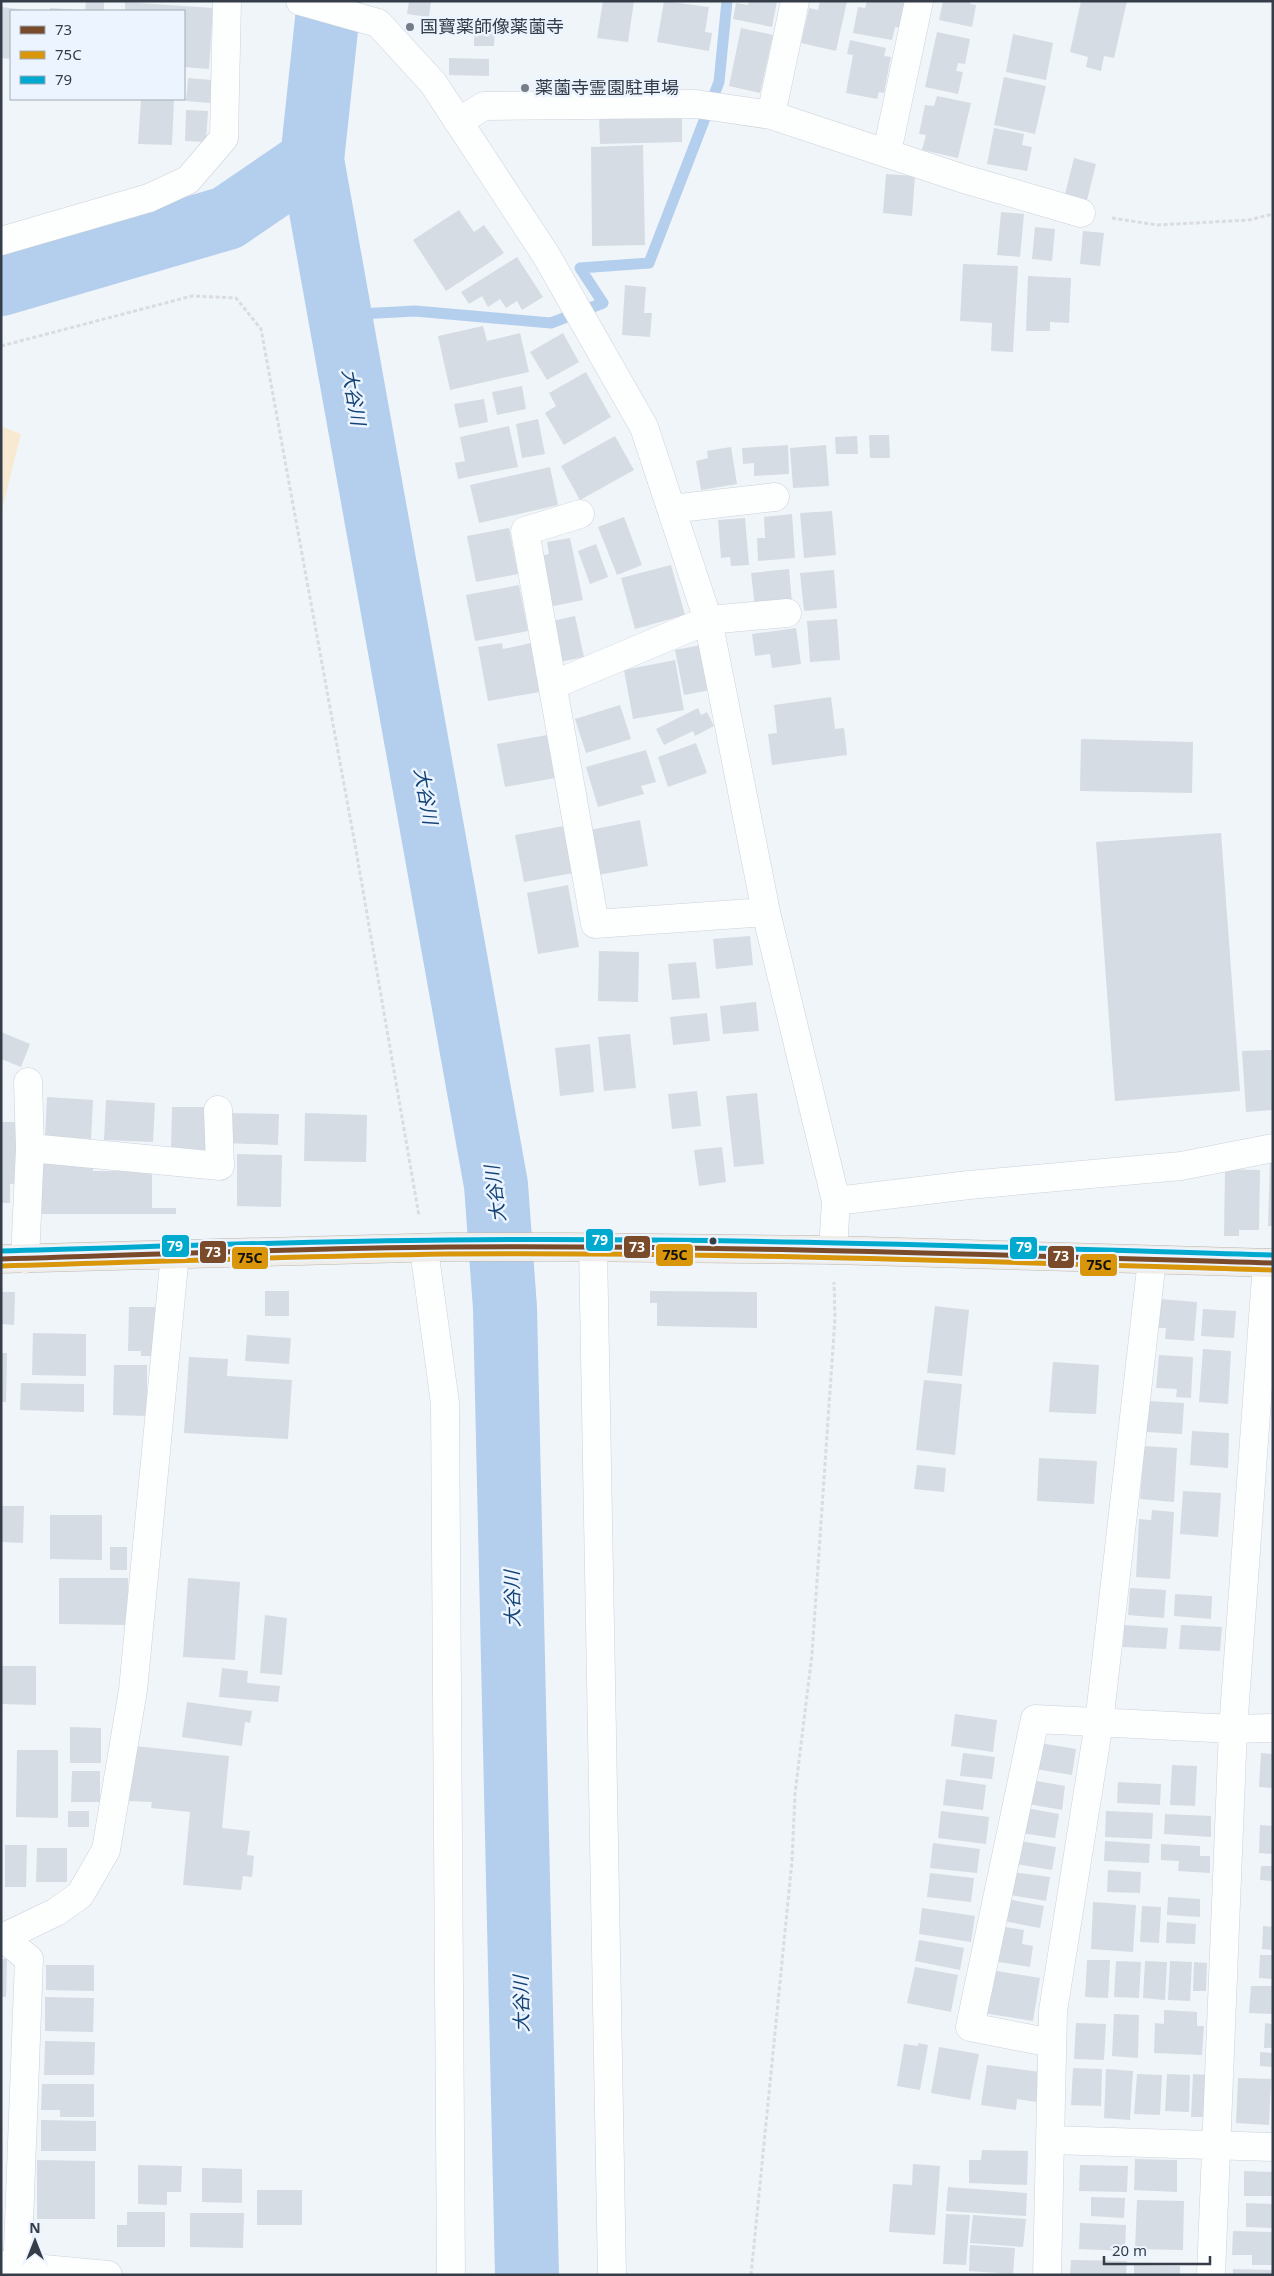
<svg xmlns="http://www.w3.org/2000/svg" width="1274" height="2276" font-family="'Noto Sans','Noto Sans JP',sans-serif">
<rect width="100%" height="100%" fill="#f0f5fa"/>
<path fill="#f8e9d3" d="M1,426L21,434L1,514Z"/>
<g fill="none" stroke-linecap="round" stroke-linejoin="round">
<path stroke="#b4ceed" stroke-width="11" d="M341,315L415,311L551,323L603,303L580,268L649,263L719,82L727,1"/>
<path stroke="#b4ceed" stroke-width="64" d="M329,1L312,160L496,1185L505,1308L527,2275
M1,284L227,218L312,160"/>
</g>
<path fill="#d6dce3" d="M86,1L104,2V11H85Z
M409,1H431L429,17L407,14Z
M603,1H634L628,42L597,38Z
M664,1L709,7L705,32L712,33L709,51L657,42Z
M749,1H777L772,27L733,19L736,3L748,5Z
M820,1H847L836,51L801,43L809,8L818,10Z
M867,1H899L907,4L902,28L895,27L892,40L853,33L858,7L865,8Z
M943,1H971L970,4L976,5L972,27L939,20Z
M1081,1H1127L1114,58L1104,56L1101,71L1086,67L1088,57L1070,52Z
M125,2L213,8L209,69L184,67V11H125Z
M1,7L27,10L11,11V59L1,58Z
M50,8L80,10V11H50Z
M741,28L773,35L760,93L729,86Z
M474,30H495L494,46H474Z
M937,32L970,39L965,64L958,63L956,71L963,72L958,94L925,87Z
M1013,34L1053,43L1046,80L1006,72Z
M850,40L886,48L884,56L891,57L884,93L879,92L877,99L846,93L853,55L847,54Z
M449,58L489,59V76L449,75Z
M1004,77L1046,86L1035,134L994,125Z
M188,78L212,80L210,103L186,101Z
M937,96L971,103L958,158L922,150L926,135L919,134L925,105L934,106Z
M141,99H174L172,145L138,144Z
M186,110L208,111L206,142L185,141Z
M682,114V142L600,144L599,116Z
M994,128L1024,134L1022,145L1032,147L1027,171L987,164Z
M643,145L645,245L592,246L591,147Z
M1074,158L1096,164L1087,200L1065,194Z
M886,174L915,176L912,216L883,213Z
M459,210L474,232L484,225L504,253L446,291L413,240Z
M1001,212L1024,214L1020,257L997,255Z
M1035,227L1055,229L1052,261L1032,259Z
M1083,231L1104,233L1100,266L1080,264Z
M517,257L543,297L522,310L517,301L506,308L500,299L488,307L482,296L469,304L461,292Z
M963,264L1018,266L1013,352L991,351L992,323L960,321Z
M1028,276L1071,278L1069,323L1050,322V331H1026Z
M625,285L646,287L644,313H652L650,337L622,335Z
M483,326L487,341L520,333L529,372L450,390L438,336Z
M563,333L579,362L547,380L530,352Z
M586,372L611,417L564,445L545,413L556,406L549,393Z
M522,386L526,409L497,415L492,392Z
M484,399L488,422L459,428L454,404Z
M538,419L545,454L522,458L516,424Z
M509,426L518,467L458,479L455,463L465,461L460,437Z
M869,435H889L890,458H870Z
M615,436L634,470L580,500L561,466Z
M857,436L858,454H836L835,437Z
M788,445L789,474L754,476V463L743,464L742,448Z
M826,445L829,486L793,488L790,448Z
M731,447L737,484L701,490L696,461L708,458L707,451Z
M550,467L558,505L479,523L470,485Z
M832,511L836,555L804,558L800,513Z
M792,514L795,558L758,561L757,538H765L764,517Z
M624,517L642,565L617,575L598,527Z
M745,518L749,565L731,566L730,557L721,558L718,520Z
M509,528L518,574L476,582L467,536Z
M570,538L583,600L549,607L539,556L549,554L547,542Z
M596,544L608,577L590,584L578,551Z
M671,565L685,615L635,629L621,578Z
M789,569L792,602L755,607L751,573Z
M834,570L837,608L804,611L800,573Z
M519,585L528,631L475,641L466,595Z
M575,616L584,657L560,662L552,621Z
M837,619L840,660L810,662L807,621Z
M796,628L801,664L772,668L770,654L755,656L752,634Z
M502,643L503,649L531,643L540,692L488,701L478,647Z
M701,645L710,690L684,695L675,650Z
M675,660L684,710L633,719L624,670Z
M831,697L835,729L844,728L847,755L772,765L768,734L777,733L774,705Z
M620,705L631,739L586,753L575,719Z
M698,708L701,715L707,712L714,726L695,736L693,731L664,745L656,729Z
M547,735L555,778L505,787L497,744Z
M1081,739L1193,742L1192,793L1080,791Z
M696,743L707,773L668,787L658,757Z
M646,750L656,782L641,786L644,794L598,807L586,767Z
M640,820L648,866L598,875L590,830Z
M564,826L573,873L524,882L515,835Z
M1221,833L1240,1091L1115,1101L1096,842Z
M568,885L579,947L538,954L527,893Z
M750,936L753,965L716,969L713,939Z
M599,951L639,952L638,1002L598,1001Z
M696,962L700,998L672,1000L668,964Z
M756,1002L759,1031L723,1034L720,1006Z
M707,1013L710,1041L673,1045L670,1017Z
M1,1032L30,1044L21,1067L1,1059Z
M630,1034L636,1088L604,1091L598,1037Z
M590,1044L594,1092L560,1096L555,1048Z
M1273,1050V1110L1246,1112L1242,1051Z
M697,1091L701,1126L672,1129L668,1094Z
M757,1093L764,1164L734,1167L726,1096Z
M47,1097L93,1100L91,1139L45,1136Z
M106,1100L155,1103L153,1142L104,1140Z
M172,1107H209L208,1153L171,1152Z
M227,1113L279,1114L278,1145L226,1143Z
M305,1113L367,1115L366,1162L304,1161Z
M1,1122H17L16,1184H10V1203H1Z
M722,1147L726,1182L699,1186L694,1150Z
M237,1154L282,1155L281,1207L237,1206Z
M42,1159H93V1171H152V1208H176V1214H42Z
M1270,1161H1273V1226H1268Z
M1225,1169L1260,1170L1259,1230H1239V1236H1224Z
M265,1291H289V1316H265Z
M650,1291L757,1292V1328L657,1326V1303H650Z
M1,1292H15L14,1325L1,1324Z
M1160,1299L1197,1302L1194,1341L1165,1339L1166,1328H1158Z
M935,1306L969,1310L962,1376L927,1373Z
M129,1307H155L154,1356H141V1351H128Z
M1203,1309L1236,1311L1234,1338L1201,1336Z
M33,1333L86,1334V1376L32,1375Z
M247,1335L291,1338L289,1364L245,1361Z
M1203,1349L1231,1351L1228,1404L1199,1402Z
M1,1353H7L6,1402H1Z
M1159,1355L1193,1357L1191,1398L1176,1397L1177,1389L1156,1388Z
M189,1357L228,1359L227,1376L292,1380L288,1439L184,1433Z
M1053,1362L1099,1365L1096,1414L1049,1412Z
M114,1365H147V1416L113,1415Z
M924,1380L962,1384L955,1455L916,1450Z
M21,1383L84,1384V1412L20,1410Z
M1148,1401L1184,1403L1182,1434L1146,1432Z
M1192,1431L1229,1433L1228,1468L1190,1465Z
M1144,1446L1177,1448L1174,1502L1140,1499Z
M1039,1458L1097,1461L1094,1504L1037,1501Z
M917,1465L946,1468L944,1492L914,1489Z
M1183,1491L1221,1493L1218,1537L1180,1534Z
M1,1506H24L23,1543L1,1542Z
M1152,1510L1174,1512L1170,1579L1136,1577L1139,1519L1151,1520Z
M50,1515H102V1560L50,1559Z
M110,1547H127V1570H110Z
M59,1578H128V1625L59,1624Z
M188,1578L240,1582L235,1660L183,1657Z
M1130,1588L1166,1590L1164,1618L1128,1615Z
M1175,1594L1212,1596L1211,1619L1174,1616Z
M265,1615L287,1618L282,1675L260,1673Z
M1124,1625L1168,1628L1166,1649L1123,1647Z
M1181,1625L1222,1627L1220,1651L1179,1649Z
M1,1666H36V1705L1,1704Z
M222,1668L248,1671L247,1683L280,1686L278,1702L219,1697Z
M187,1702L252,1711L250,1723L245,1722L242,1746L182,1737Z
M955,1714L997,1720L993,1752L951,1746Z
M70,1727L101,1728V1763H70Z
M1040,1743L1076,1749L1072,1775L1035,1769Z
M135,1746L229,1756L222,1828L250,1831L247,1855L254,1856L252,1877L243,1876L241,1890L183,1885L190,1812L151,1808L152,1802L129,1801Z
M17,1750H58V1818L16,1817Z
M963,1753L995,1757L992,1779L960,1776Z
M1261,1753L1273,1754V1788L1259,1787Z
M1172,1765L1197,1766L1195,1806L1170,1805Z
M72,1771H100V1802H71Z
M946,1779L986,1785L983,1810L943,1805Z
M1031,1780L1065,1786L1062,1810L1028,1804Z
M1118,1782L1161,1784L1160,1805L1117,1803Z
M1026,1808L1059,1814L1055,1838L1021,1833Z
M68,1811H89V1827H68Z
M941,1811L989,1817L986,1844L938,1838Z
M1106,1811L1153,1813L1152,1839L1105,1837Z
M1165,1814L1211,1816V1837L1164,1834Z
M1260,1825L1273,1826V1854L1259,1853Z
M1020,1841L1056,1847L1052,1870L1016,1864Z
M1105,1841L1150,1844L1149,1863L1104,1861Z
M933,1843L980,1849L977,1873L930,1868Z
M1161,1844L1200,1846V1856H1210V1873L1178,1871L1179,1861L1161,1860Z
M5,1845H27L26,1887H5Z
M37,1848H67V1882H36Z
M1261,1866H1273V1881L1260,1880Z
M1108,1870L1141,1872L1140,1893L1107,1892Z
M1013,1872L1050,1877L1046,1901L1010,1895Z
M930,1873L974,1878L971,1902L927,1897Z
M1168,1897L1200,1899V1917L1167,1915Z
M1007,1899L1044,1906L1040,1928L1003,1921Z
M1093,1902L1136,1905L1133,1952L1091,1949Z
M1142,1906L1161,1907L1159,1943L1140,1942Z
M922,1908L975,1916L971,1942L919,1934Z
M1167,1922L1196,1924L1195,1944L1166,1943Z
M998,1926L1024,1930L1022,1944L1033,1946L1030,1967L992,1961Z
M1263,1926L1273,1927V1950L1262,1949Z
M919,1940L964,1948L960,1970L915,1961Z
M1260,1955H1273V1979L1259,1978Z
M1,1959H7L6,1997H1Z
M1087,1960H1110L1108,1998L1085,1997Z
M1116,1961L1141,1962L1139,1998L1114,1997Z
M1145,1961L1167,1962L1165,2000L1143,1998Z
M1170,1961L1192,1962L1190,2001L1168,2000Z
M1194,1962L1207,1963L1206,1991H1193Z
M46,1965H94V1991L46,1990Z
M915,1967L958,1975L951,2012L907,2003Z
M991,1970L1040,1978L1033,2021L983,2013Z
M1251,1986H1273V2014L1249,2013Z
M45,1997L94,1998L93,2032L45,2031Z
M1164,2010L1197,2012V2026H1204L1202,2055L1154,2053L1155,2023L1164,2024Z
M1114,2014L1139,2015L1138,2058L1112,2056Z
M1076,2023L1106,2024L1104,2060L1074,2059Z
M1265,2023L1273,2024V2048H1264Z
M45,2041L95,2042L94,2075H44Z
M918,2043L928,2045L920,2090L897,2086L904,2044L918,2046Z
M939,2047L979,2054L970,2100L931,2093Z
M1260,2052L1273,2053V2067L1260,2066Z
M987,2065L1040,2072L1036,2102L1017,2099L1016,2110L981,2105Z
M1073,2068L1102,2069L1101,2106L1071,2105Z
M1106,2069L1133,2071L1130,2120L1104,2118Z
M1137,2074L1162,2075L1160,2115L1134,2114Z
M1167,2074L1190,2075L1189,2112L1165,2111Z
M1193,2074L1206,2075L1204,2117H1191Z
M1238,2078L1271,2079L1269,2125L1236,2123Z
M42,2084H94V2117H60V2110H41Z
M41,2120L96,2121V2151H41Z
M982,2150L1028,2151L1027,2185L969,2183V2160H981Z
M1135,2159L1177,2160V2192L1134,2190Z
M37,2160L95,2161V2219H37Z
M913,2164L940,2166L935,2235L889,2232L893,2184L912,2185Z
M138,2165L182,2166L181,2192H167V2205L138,2204Z
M1080,2165L1128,2166L1127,2192L1079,2191Z
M202,2168L242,2169V2203L202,2202Z
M1244,2171L1273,2172V2196H1244Z
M948,2187L1027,2193L1026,2216L946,2211Z
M257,2190H302V2225H257Z
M1091,2197L1125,2198L1124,2218L1091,2216Z
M1137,2200L1184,2201L1183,2250L1135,2249Z
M1246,2203L1273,2204V2228L1246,2227Z
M127,2212H165V2247H117V2225H127Z
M190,2213H244L243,2248L190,2247Z
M946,2214L970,2215L966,2265L943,2264Z
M973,2215L1026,2219L1023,2247L970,2243Z
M1080,2223L1126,2225L1125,2251L1079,2249Z
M1233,2231L1273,2232V2265H1252V2255H1232Z
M970,2245L1015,2248L1013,2274L969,2271Z
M1071,2260L1127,2261L1126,2275H1070Z
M1134,2265L1180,2266V2275H1134Z
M1233,2269L1273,2270V2275H1233Z"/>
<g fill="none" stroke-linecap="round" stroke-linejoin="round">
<g stroke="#cbd2d9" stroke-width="29">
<path id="minor" d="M300,1L378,23L433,83L546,255L644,427L708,620L766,912L836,1201L833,1250
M771,115L795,1
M458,122L484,106L696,104L771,115L964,179L1081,213
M887,152L919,1
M1,241L149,198L188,180L224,138L227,1
M671,509L775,497
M580,514L525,531L595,924L766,912
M553,685L708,620L787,613
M30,1148L220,1166L218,1110
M836,1201L969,1185L1181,1166L1273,1148
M593,1247L612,2275
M424,1249L445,1403L451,2275
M25,1259L30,1148L28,1082
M1,1936L29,1959L17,2275
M4,1937L56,1912L80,1895L106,1850L133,1690L175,1254
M1052,2043L970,2027L1035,1719L1233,1729L1273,1728
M1051,2140L1273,2147
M1,2265L108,2275
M1047,2275L1053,2011L1099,1723L1152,1260
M1211,2275L1233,1729L1267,1263"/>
</g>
<g stroke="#bbb8b4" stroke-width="29">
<path id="major" d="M1,1259L446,1247H568L833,1250L1273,1263"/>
</g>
<path stroke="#dadcde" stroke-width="3" stroke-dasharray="4 2.5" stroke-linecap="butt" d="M1112,218L1157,225L1249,220L1273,214
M1,346L192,296L236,298L261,329L356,850L419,1216
M751,2275L792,1861L795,1794L812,1654L835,1318L834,1282"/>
<use href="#minor" stroke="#fdfefe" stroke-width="28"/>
<use href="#major" stroke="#f0ede9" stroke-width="28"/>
<g stroke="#ebf4ff" stroke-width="9">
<path id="bus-1" d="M1,1259C150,1255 299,1248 448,1247C723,1245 998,1255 1273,1263"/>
</g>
<g stroke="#ebf4ff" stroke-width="9">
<path id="bus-2" d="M1,1266C150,1262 299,1256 448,1254C723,1252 998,1262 1273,1270"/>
</g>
<g stroke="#ebf4ff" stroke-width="9">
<path id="bus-3" d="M1,1251C150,1247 299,1241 448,1240C723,1237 998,1247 1273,1255"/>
</g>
<use href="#bus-1" stroke="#7a4b2a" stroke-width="5"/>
<use href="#bus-2" stroke="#da960b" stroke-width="5"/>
<use href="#bus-3" stroke="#00a9ce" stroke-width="5"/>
</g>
<g fill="#767d86" stroke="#ebf4ff" stroke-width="2">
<circle cx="410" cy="27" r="5"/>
<circle cx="525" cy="88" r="5"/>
</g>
<circle fill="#353d48" stroke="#ebf4ff" stroke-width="2" cx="713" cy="1241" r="4.5"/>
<g text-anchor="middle" stroke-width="5" stroke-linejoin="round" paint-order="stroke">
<g font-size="18" fill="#353d48" stroke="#ebf4ff" text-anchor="start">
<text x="420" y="33">国寶薬師像薬薗寺</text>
<text x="535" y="94">薬薗寺霊園駐車場</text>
</g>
<g font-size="19" font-style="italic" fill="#134376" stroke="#ebf4ff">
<text transform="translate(354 397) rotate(80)" y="7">大谷川</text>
<text transform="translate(426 796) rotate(80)" y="7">大谷川</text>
<text transform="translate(495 1194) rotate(-97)" y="7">大谷川</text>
<text transform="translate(512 1599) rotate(-91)" y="7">大谷川</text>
<text transform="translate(521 2004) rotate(-91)" y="7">大谷川</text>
</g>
</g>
<g stroke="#ebf4ff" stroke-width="2">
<rect x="585" y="1228" width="29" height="24" rx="5" fill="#00a9ce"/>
<rect x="161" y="1234" width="29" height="24" rx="5" fill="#00a9ce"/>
<rect x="623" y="1235" width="28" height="24" rx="5" fill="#7a4b2a"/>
<rect x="1009" y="1236" width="29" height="24" rx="5" fill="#00a9ce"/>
<rect x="199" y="1240" width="28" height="24" rx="5" fill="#7a4b2a"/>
<rect x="655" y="1243" width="39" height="24" rx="5" fill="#da960b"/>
<rect x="1047" y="1245" width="28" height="24" rx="5" fill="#7a4b2a"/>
<rect x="231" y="1246" width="38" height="24" rx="5" fill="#da960b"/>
<rect x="1079" y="1253" width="39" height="24" rx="5" fill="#da960b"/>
</g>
<g font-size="14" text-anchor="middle" font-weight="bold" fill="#fff">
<text x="600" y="1245">79</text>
<text x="175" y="1251">79</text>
<text x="637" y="1252">73</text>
<text x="1024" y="1252">79</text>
<text x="213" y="1257">73</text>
<text x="1061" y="1261">73</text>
</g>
<g font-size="14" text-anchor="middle" font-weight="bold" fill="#111">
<text x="675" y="1260">75C</text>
<text x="250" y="1263">75C</text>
<text x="1099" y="1270">75C</text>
</g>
<rect width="1274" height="2276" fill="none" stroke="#353d48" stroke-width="5"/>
<rect x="10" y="10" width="175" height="90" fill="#ebf4ff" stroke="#a2abb6"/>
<rect x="20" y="26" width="25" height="8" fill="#7a4b2a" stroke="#a2abb6"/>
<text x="55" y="35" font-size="15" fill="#353d48">73</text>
<rect x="20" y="51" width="25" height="8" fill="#da960b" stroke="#a2abb6"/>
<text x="55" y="60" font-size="15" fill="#353d48">75C</text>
<rect x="20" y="76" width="25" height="8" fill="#00a9ce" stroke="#a2abb6"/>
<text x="55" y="85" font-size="15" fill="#353d48">79</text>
<g transform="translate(35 2241)" stroke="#ebf4ff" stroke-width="4" paint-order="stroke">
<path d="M0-4L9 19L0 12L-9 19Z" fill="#353d48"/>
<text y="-8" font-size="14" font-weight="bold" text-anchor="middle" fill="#353d48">N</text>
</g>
<path d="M1104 2256v8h106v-8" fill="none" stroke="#353d48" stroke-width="2.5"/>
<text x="1112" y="2256" font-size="15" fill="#353d48" stroke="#ebf4ff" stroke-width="4" paint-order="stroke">20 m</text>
</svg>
